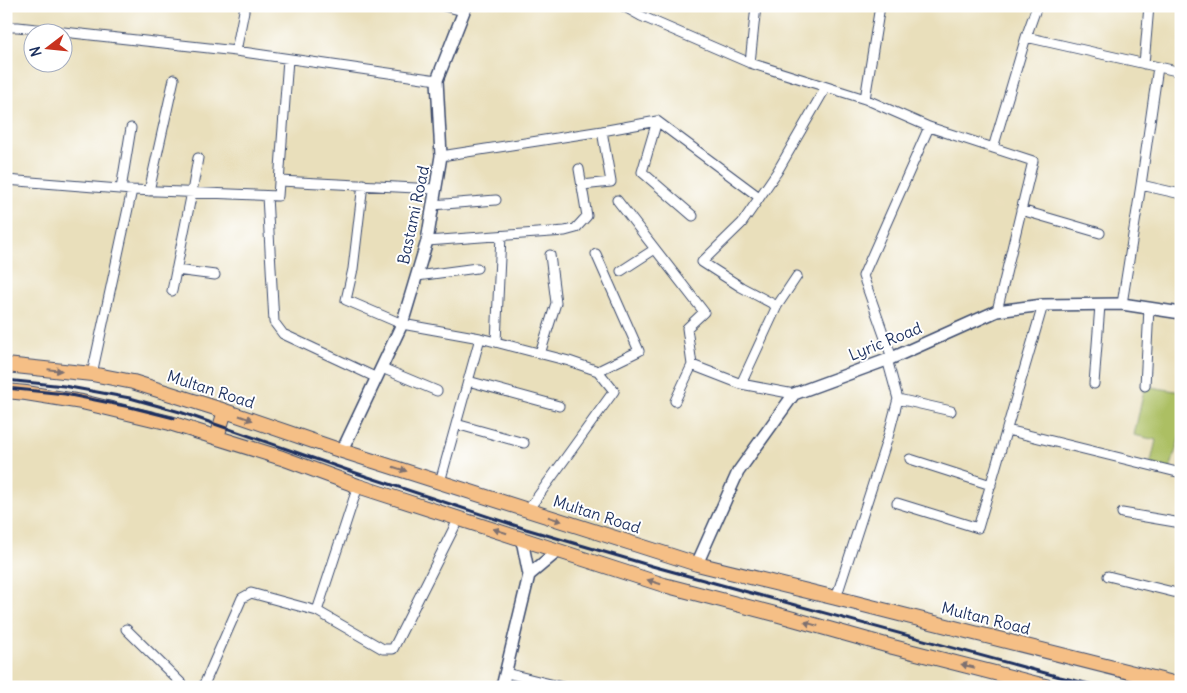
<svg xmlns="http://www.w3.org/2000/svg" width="1187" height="693" font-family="Delius,sans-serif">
<rect width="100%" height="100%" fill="#fff"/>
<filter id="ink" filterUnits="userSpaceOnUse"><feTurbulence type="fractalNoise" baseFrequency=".02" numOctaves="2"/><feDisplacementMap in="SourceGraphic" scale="10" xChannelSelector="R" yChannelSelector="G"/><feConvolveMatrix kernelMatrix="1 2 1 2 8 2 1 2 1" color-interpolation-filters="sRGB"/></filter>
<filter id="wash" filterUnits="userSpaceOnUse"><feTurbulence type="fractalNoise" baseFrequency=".0096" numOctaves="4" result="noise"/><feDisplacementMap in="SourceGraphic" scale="20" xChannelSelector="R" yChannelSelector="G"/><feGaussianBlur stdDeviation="1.12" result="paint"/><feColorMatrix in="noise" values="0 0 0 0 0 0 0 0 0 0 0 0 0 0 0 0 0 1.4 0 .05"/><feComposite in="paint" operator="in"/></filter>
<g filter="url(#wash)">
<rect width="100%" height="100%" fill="#e9dfbb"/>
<path fill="#acbf63" stroke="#647760" d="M1145,386L1181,392V432L1170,470L1150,466L1156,440L1134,435Z"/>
</g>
<g filter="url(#ink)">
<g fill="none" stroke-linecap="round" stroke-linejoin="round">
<g stroke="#3a496c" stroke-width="11">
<path id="minor" d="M444,6L463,11
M623,6L641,16L750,63L865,99L929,127L1033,161L997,311
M6,27H18L236,51L437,80
M1026,37L1181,72
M236,51L245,6
M750,63L756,6
M1144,64L1149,6
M865,99L880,6
M657,121L642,172L693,216
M993,148L1026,37L1037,6
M441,156L602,131L657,121L759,197
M6,180L132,190L278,196L288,59
M280,181L435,189
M363,184L353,269L346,300L402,324L480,338L569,361L598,371L614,391L528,510
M582,185L611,182L602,131
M1141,185L1181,194
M121,189L131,128
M149,191L174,79
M267,196L274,322L283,334L377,378
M617,200L704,312L687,328L692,365L675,401
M432,205L496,200
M1021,210L1100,233
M427,241L565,231L576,228L587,216L579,169
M596,254L639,351L598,371
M176,270L215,275
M621,271L655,249
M417,276L477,268
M172,291L192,192L198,158
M1122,304L1141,185L1158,67
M777,306L741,287L702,262L742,223L777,172L826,87
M496,342L501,236
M540,354L556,303L550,255
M892,358L863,276L929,127
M692,365L741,384L794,394
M382,368L437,391
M92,374L132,190
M468,381L559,406
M741,384L777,306L797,276
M1094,384L1100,305
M1145,386L1149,308
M898,399L951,411
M456,424L524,443
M1007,430L1181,473
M910,459L991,485
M440,482L480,338
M897,503L978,528L1043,305
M1122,513L1181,523
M1108,576L1181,594
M836,598L888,437L898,399L887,359
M317,611L383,649H393L459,518
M126,629L185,687
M506,673L563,687
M203,687L242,598L251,593L317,611L358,486"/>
</g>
<g stroke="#3a496c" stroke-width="14">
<path id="tertiary" d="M342,451L402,324L427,241L441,156L437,80L466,6
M697,564L738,472L794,394L892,358L997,311L1043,305L1122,304L1181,313
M529,575L553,555L560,551
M502,687L529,575L523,545L520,538"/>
</g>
<g stroke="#3a496c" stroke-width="16">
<path id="primary" d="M6,365L92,374L133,382L225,411L342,451L697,564L836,598L1181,685
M6,391L26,393L82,402L170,423L282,458L358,486L664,585L779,615L893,647L1049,687
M217,437L225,411"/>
</g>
<use href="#minor" stroke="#fff" stroke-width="9"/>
<use href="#tertiary" stroke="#fff" stroke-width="11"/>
<use href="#primary" stroke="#f5bf86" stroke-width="14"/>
<path stroke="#1b2f5e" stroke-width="3" d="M6,380L64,386L130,398L180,412L353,472L526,529L652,566L1060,677L1102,687
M6,388L65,394L130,407L174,418"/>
</g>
<defs><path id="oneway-solid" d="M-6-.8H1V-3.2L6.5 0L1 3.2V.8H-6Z" transform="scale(1.25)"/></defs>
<g fill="#7d7070">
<use href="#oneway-solid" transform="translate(55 370) rotate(6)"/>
<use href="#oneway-solid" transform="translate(246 418) rotate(19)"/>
<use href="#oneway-solid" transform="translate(400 469) rotate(18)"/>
<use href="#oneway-solid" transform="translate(555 519) rotate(18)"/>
<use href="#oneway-solid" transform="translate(500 531) rotate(-162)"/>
<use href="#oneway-solid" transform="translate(654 582) rotate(-162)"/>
<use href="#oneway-solid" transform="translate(811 624) rotate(-164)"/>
<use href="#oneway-solid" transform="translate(968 666) rotate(-166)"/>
</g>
</g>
<g text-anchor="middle" stroke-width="4" stroke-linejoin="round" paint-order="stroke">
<g font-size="16" fill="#1b2f5e" stroke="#fff">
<text transform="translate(413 215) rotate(-78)" y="6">Bastami Road</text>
<text transform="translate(885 341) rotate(-22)" y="6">Lyric Road</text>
<text transform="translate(211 389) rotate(18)" y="6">Multan Road</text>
<text transform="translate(597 514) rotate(18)" y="6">Multan Road</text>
<text transform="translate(986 618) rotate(14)" y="6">Multan Road</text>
</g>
</g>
<rect width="1187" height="693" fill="none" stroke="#fff" stroke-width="25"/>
<g transform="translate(48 48) rotate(254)"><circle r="24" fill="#ffffff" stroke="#a4acbf"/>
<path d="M0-4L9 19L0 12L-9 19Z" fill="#c8321e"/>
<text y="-8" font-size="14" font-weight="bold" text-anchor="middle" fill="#1b2f5e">N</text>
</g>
</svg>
